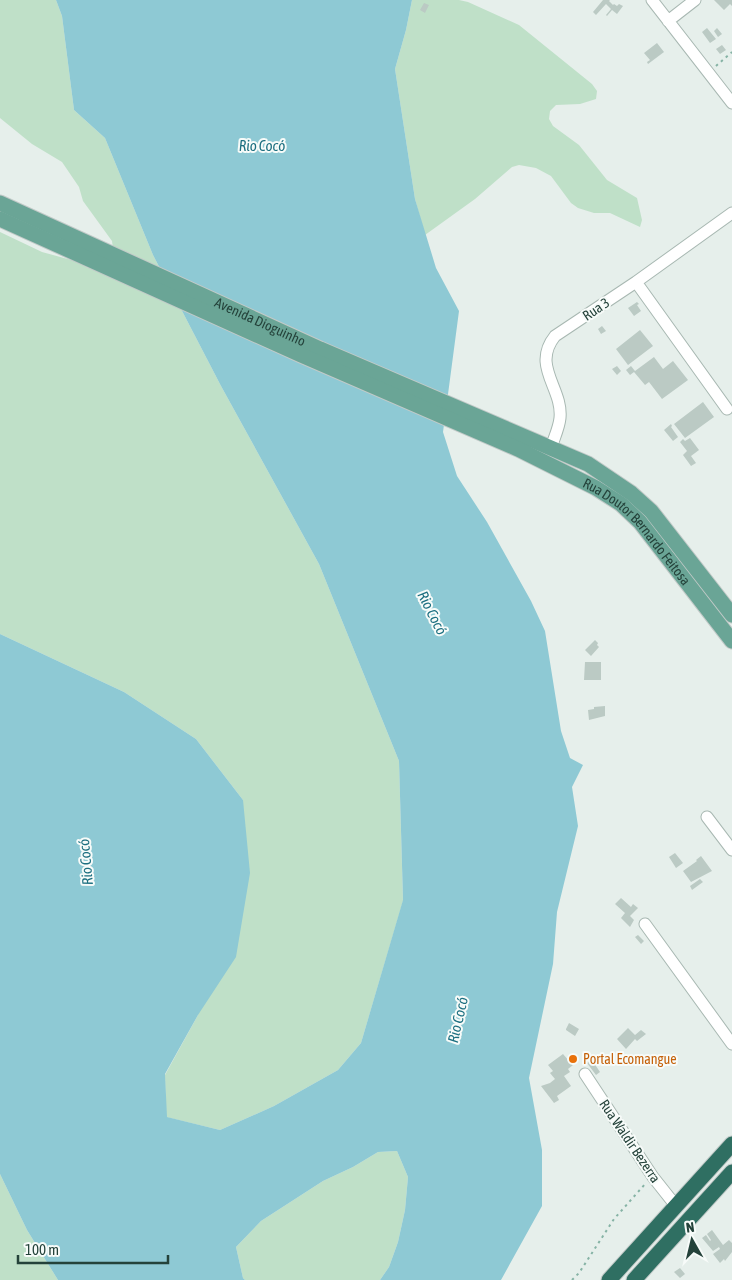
<svg xmlns="http://www.w3.org/2000/svg" width="732" height="1280" font-family="'Asap Condensed',sans-serif">
<rect width="100%" height="100%" fill="#e6efeb"/>
<path fill="#bfe0c8" d="M0,0H56L62,16L74,110L105,138L153,255L221,386L319,564L399,761L403,901L361,1043L338,1070L274,1106L220,1130L166,1117L165,1075L198,1015L243,800L196,739L124,692L0,634V232L42,252L75,261L88,268H104L114,256L112,241L83,201L79,187L62,162L32,144L0,118Z
M412,0H459L468,2L519,25L592,84L597,91L596,99L580,104L556,105L550,111L549,119L553,126L579,145L607,180L637,198L642,220L640,227L610,213H594L578,208L571,203L551,176L536,168L519,165L512,167L475,199L425,235L415,199L395,69L406,30Z
M397,1151L408,1177L405,1210L398,1242L389,1267L380,1280H245L243,1278L236,1247L261,1221L323,1181L353,1167L378,1152Z
M0,1174L27,1230L58,1280H0Z"/>
<path fill="#8ec9d4" d="M56,0H412L406,30L395,69L415,199L436,268L459,311L443,432L457,476L487,522L531,601L545,631L561,731L570,758L583,765L572,787L578,826L557,912L553,964L529,1078L542,1150V1206L501,1280H380L389,1267L398,1242L405,1210L408,1177L397,1151L378,1152L353,1167L323,1181L261,1221L236,1247L243,1278L245,1280H58L27,1230L0,1174V634L124,692L196,739L243,800L250,873L236,957L198,1015L165,1074L167,1117L220,1130L274,1106L338,1070L361,1043L403,900L399,761L319,564L221,386L153,255L105,138L74,110L62,16Z"/>
<path fill="#bbcac4" d="M603,0H610L609,1L613,5L614,4L617,6L619,4L623,6L617,14L612,10L607,16L606,15L611,9L606,4L596,15L593,12Z
M714,0H732V6L730,4L724,10Z
M424,3L429,5L425,13L420,10Z
M707,28L716,39L710,43L702,32Z
M717,28L722,34L718,37L714,31Z
M657,43L664,52L648,64L647,62L650,60L644,53Z
M722,45L726,50L720,54L716,49Z
M637,302L639,304L637,305L641,311L634,316L628,308Z
M602,326L606,331L601,334L598,329Z
M640,330L653,346L628,365L616,349Z
M654,357L663,369L673,361L688,380L662,399L649,382L645,385L634,372L630,375L626,370L631,366L635,371Z
M617,366L621,371L617,375L612,369Z
M703,402L714,417L685,438L674,424Z
M671,424L672,426L671,427L678,437L673,441L664,430Z
M690,438L699,450L691,456L696,463L691,466L683,455L687,451L680,442L683,439L685,441Z
M595,640L598,643L597,645L599,647L591,656L585,650Z
M585,662H601V680H584Z
M605,706V716L589,720L588,710L594,709V707Z
M675,853L683,863L676,868L669,857Z
M701,856L712,871L691,882L683,871L697,861L696,860Z
M700,879L703,882L692,890L690,886Z
M621,898L631,907L633,904L638,908L630,916L634,920L630,927L621,918L625,913L615,904Z
M638,935L644,941L641,944L635,937Z
M569,1023L579,1029L575,1036L566,1030V1029Z
M628,1028L635,1035L641,1030L646,1034L637,1041L635,1039L626,1049L617,1039Z
M563,1054L569,1061L570,1060L572,1062L571,1063L573,1065L568,1069L570,1072L564,1076L571,1086L557,1096L559,1100L554,1103L541,1086L550,1083L555,1079L550,1073L553,1071L548,1065Z
M594,1059L596,1062L594,1063L600,1072L596,1075L587,1063Z
M712,1230L723,1245L729,1240L732,1243V1252L725,1261L724,1259L720,1263L713,1254L720,1249L719,1247L713,1251L702,1238L706,1235L710,1241L711,1240L707,1234Z
M680,1268L685,1274L680,1278L674,1272Z"/>
<g fill="none" stroke-linecap="round" stroke-linejoin="round">
<g stroke="#a8b8b2" stroke-width="13">
<path id="street" d="M652,0L732,103
M668,21L695,0
M636,282L727,409
M551,448C554,438 559,428 560,418C563,388 531,366 555,336L636,282L732,213
M707,817L732,850
M645,924L732,1044
M585,1074L653,1177L676,1206"/>
</g>
<g stroke="#c2cac8" stroke-width="17">
<g id="primary">
<path id="s1" d="M0,203L320,349L588,464L631,493L651,511L732,615"/>
<path id="s2" d="M0,219L301,355L518,449L596,488L621,504L640,522L732,641"/>
</g>
</g>
<g stroke="#c2cac8" stroke-width="17">
<path id="highway" d="M609,1280L732,1144
M634,1280L732,1172"/>
</g>
<path stroke="#86b3a5" stroke-width="2" stroke-dasharray="2.5 4" stroke-linecap="butt" d="M716,66L732,52
M572,1280L579,1273L614,1219L646,1183"/>
<use href="#street" stroke="#fff" stroke-width="11"/>
<use href="#primary" stroke="#6aa596" stroke-width="15"/>
<use href="#highway" stroke="#2f6f62" stroke-width="15"/>
</g>
<circle fill="#e8710a" stroke="#f7fbf9" stroke-width="2" cx="573" cy="1059" r="5"/>
<g text-anchor="middle" stroke-width="4" stroke-linejoin="round" paint-order="stroke">
<g font-size="14" fill="#24423a" stroke="#f7fbf9">
<text transform="translate(596 309) rotate(-34)" y="5">Rua 3</text>
<text dy="5" stroke="none"><textPath href="#s1" startOffset="286">Avenida Dioguinho</textPath></text>
<text dy="5" stroke="none"><textPath href="#s2" startOffset="714">Rua Doutor Bernardo Feitosa</textPath></text>
<text transform="translate(630 1141) rotate(56)" y="5">Rua Waldir Bezerra</text>
</g>
<g font-size="14" fill="#c56008" stroke="#f7fbf9" text-anchor="start">
<text x="583" y="1064">Portal Ecomangue</text>
</g>
<g font-size="15" font-style="italic" fill="#1c6f80" stroke="#f7fbf9">
<text x="262" y="151">Rio Cocó</text>
<text transform="translate(432 613) rotate(63)" y="5">Rio Cocó</text>
<text transform="translate(86 862) rotate(-95)" y="5">Rio Cocó</text>
<text transform="translate(458 1020) rotate(-77)" y="5">Rio Cocó</text>
</g>
</g>
<g transform="translate(692 1240) rotate(352)" stroke="#f7fbf9" stroke-width="4" paint-order="stroke">
<path d="M0-4L9 19L0 12L-9 19Z" fill="#24423a"/>
<text y="-8" font-size="14" font-weight="bold" text-anchor="middle" fill="#24423a">N</text>
</g>
<path d="M18 1255v8h150v-8" fill="none" stroke="#24423a" stroke-width="2.5"/>
<text x="25" y="1255" font-size="15" fill="#24423a" stroke="#f7fbf9" stroke-width="4" paint-order="stroke">100 m</text>
</svg>
